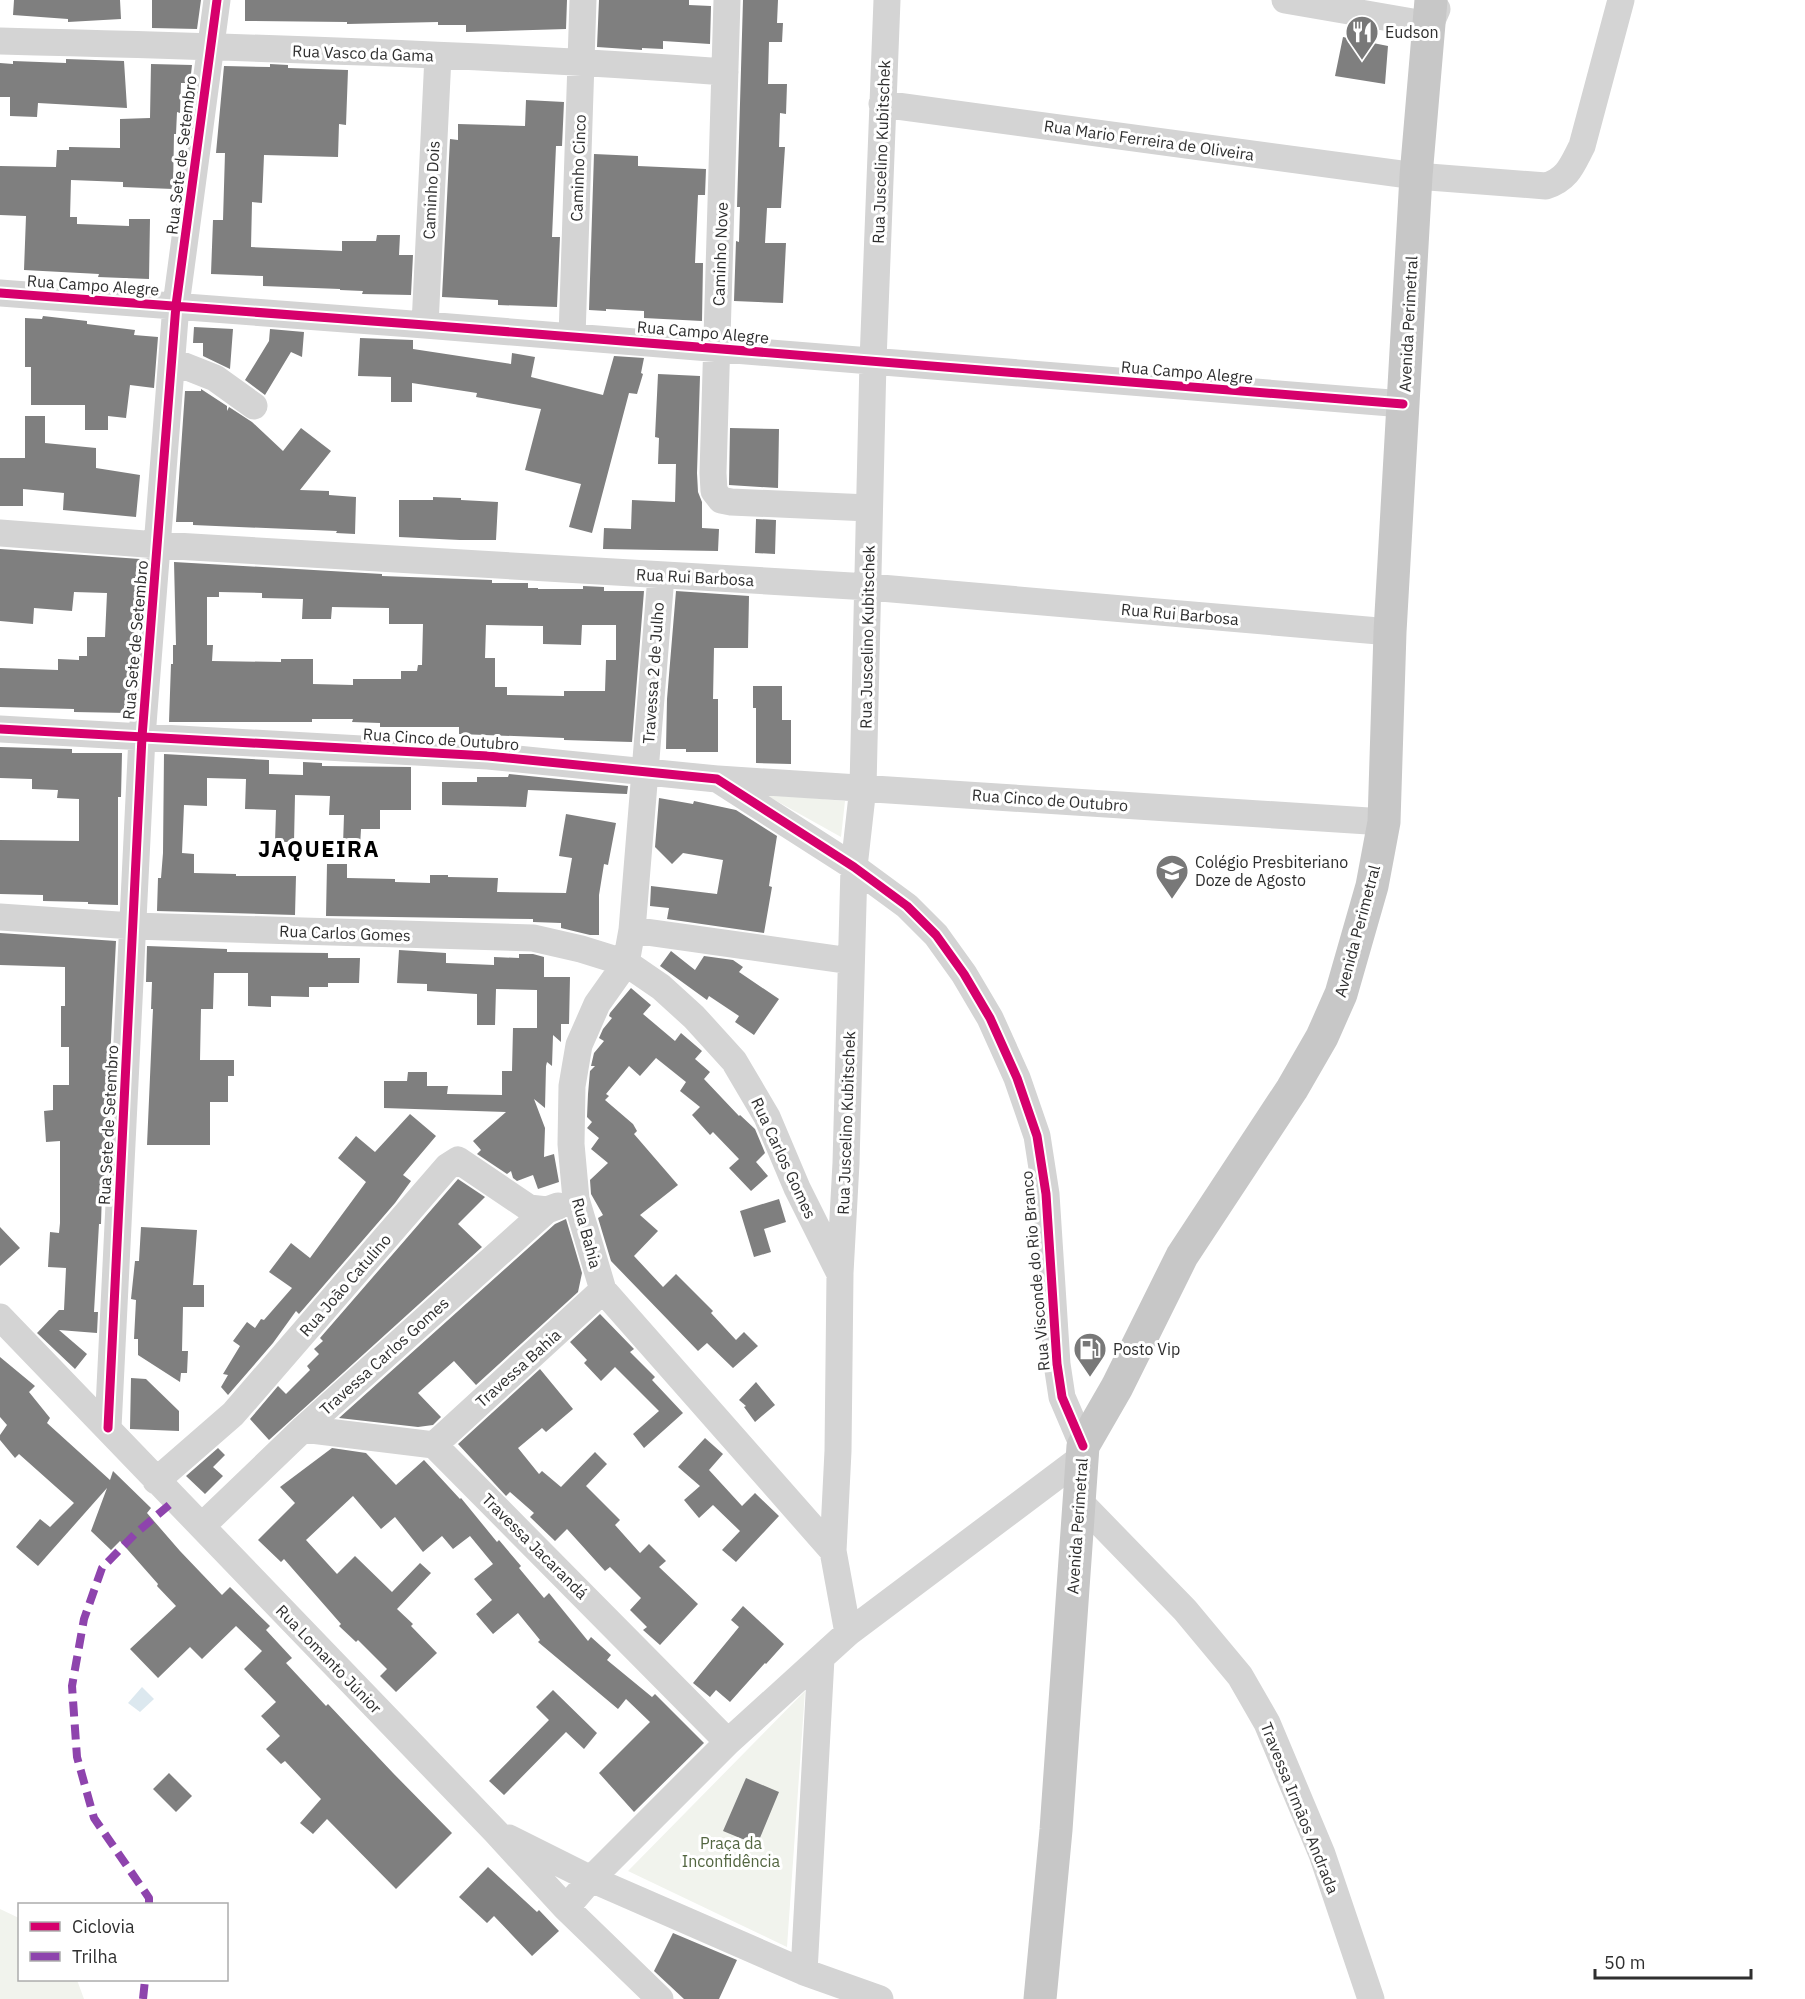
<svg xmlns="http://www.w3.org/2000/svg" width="1805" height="1999" font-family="'IBM Plex Sans',sans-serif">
<rect width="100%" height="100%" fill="#fff"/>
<path fill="#f1f3ed" d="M764,794L845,801L841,837Z
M805,1691L787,1947L628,1871Z
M0,1909L19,1918L20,1980H77L84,1999H0Z"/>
<path fill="#dce8ef" d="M142,1687L154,1699L140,1712L128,1703Z"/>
<path fill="#7f7f7f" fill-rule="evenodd" d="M14,0H120L121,19L68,22V19L13,15Z
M152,0H201L197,29L152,28Z
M245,0H567L566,29L466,32V25H438V22L347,24V22L245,21Z
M599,0H689V5L711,6L710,44L663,41V49L642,48V50L597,47Z
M743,0H778L777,23H783L782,42H769L768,84H787L786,114L780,113L779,147H785L781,208H767L765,243H786L783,303L734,301L736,241L739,242L740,207H737Z
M1343,37L1388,46L1385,84L1335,76Z
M66,59L124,61L127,108L38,103L37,117L10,116V97H0V63L13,64V61L66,63Z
M151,64L192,65L190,83H181L180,113L177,112L176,134H174L173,189L123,187V182L71,180L70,217H77V224L129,226V219H150L149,279L98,277L99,274L24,270L26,216L0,215V166L56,167L57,150H69V147L120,148V119L150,118Z
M270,64L288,65V68L348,70L346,125L339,124L338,157L264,155L262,203L252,202L251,247L342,251V241H376L377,235H400L399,255H413L411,295L362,294L363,291L340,290V289L263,286V276L211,274L213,220H223L225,153H216L224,66L270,67Z
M526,100L564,102L562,146H556L552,237H560L557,307L498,305V300L442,297L450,139L458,140V124L525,126Z
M594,154L638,156V166L706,169L705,195H698L695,263H703L702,321L644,318V311L606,309V311L589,310Z
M43,316L87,321V324L135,330L134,335L158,337L154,388L130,385L126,418L108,416V430H85V405H31V367H25V318L42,319Z
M194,327L233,329L230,369L203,356V343H193Z
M270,329L304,332L302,357L291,352L265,395L245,380L269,341Z
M360,338L413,340V349L511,364L512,353L535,357L531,377L603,395L614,356L644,358L641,373L643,374L637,394L629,393L592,533L569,527L581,484L525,470L541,409L476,397L477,393L412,383V402H391V377L358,376Z
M658,374L700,376L697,473L698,492L702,502V528L719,529L718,551L603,549L604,528L631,529L632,500L675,502L676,464H658L659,438L655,437Z
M201,389L227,406V411L229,407L252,422L283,451L301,428L331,451L300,490L329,491V495L356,497L355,534L336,533L337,531L193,525V522H176L185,391H201Z
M25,416H45V443L96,448V468L140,475L136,517L63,510L64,493L23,489V506H0V458H25Z
M730,428L779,429L778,488L729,485Z
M433,497L461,498V500L498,502L496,540H460L399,537V500H433Z
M756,519L776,520L775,554L755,553Z
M0,549L140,559L128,713L74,712V709L0,707V668L58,670V659L79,660V656H87V637H105L107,593L74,592L72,611L34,608L33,624L0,621Z
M174,562L382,574V576L492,580V583H528V588H538V589H583V586L604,587V591H644L632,742L564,740V738L459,734V727H380V723L352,722L353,719H312V722H169L171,664H173V645H176ZM219,592L262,593V598L303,599L302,619H331L332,607L389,608V624H423L422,665H418L417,671H401V679H353V685L313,684V659H281V662L212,661L213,645H207V597H219ZM486,625L543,626V644L581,645L582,625H616V660H606L605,691H564V696L507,695V687H495V658H485Z
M676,591L749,596L748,648H714L713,699H718V752H686V749H666L667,699Z
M753,686H782V720H791V764L756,763V708H753Z
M0,747L72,749V753H122L121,797H118V905L88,904V902L43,901V895L0,894V840L79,841V799L57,798L58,790L32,789V779L0,778Z
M164,754L269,760V774L303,775V762L322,763V766L411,767V810H380V829H361L360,846L343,845L344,815H329L330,796L295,795L294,842H275L276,810L245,809L246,779L207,778V806L184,805L182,853L194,854V873L236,874V876H296L295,915L157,911L158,878H161L163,853Z
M509,774L628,786L627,794L528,790L526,807L442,805V782H477V777H508Z
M659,798L693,804L694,801L736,810L777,836L769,886L772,887L764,933L667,919L669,908L650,906L651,886L717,894L723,860L683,853L672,864L655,847Z
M566,814L616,823L608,865L604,864L599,895V935H590L561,928V923L533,922V919L326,916L327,864H347V878L395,879V882L430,883V875H448V877L498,878L497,892L566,893L572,858L559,856Z
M0,933L116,941L109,1079H106V1112H108L107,1137H105L104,1192H102L101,1224H99L94,1312H98L97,1333L59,1330L87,1354L75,1369L37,1333L59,1310H64L66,1268L48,1267L50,1232L59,1233L60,1223V1141L46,1142L44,1111L53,1110V1085H69V1047H61V1006H65V967L0,965Z
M147,946L227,949V952L328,953V958H360L359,983H328V987H309V997L271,996V1007L248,1006V973H214L213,1009H201L200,1060H234V1076H228V1102H210V1145H147L153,1009H151L152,982H146Z
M399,950L446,953V963L494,965V957L519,958V954H533L544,957V977H570L569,1024H561V1042L553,1035L552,1066L547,1062L546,1066L545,1108L534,1099L545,1128L544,1157L554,1154L559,1182L538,1189L533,1175L517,1181L513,1178L511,1171L507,1174L477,1154L481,1150L473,1141L506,1112L384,1108V1081H407L408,1072H427V1086H448L447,1094L502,1095V1071H512L513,1028H537V990L496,989L495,1025H477V994L427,991V984L397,983Z
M671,951L695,970L704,956L733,960L743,967L739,972L779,999L754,1035L735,1022L739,1016L709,996L707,1000L660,966Z
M631,988L651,1005L643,1014L675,1041L681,1033L702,1051L695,1059L710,1072L704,1079L739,1116L740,1115L755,1129L765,1153L756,1162L768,1176L751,1191L729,1168L739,1159L713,1132L710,1135L692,1115L700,1107L680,1091L686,1082L656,1058L640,1076L629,1066L606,1094L609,1096L605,1100L633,1124L637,1131L634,1134L678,1185L640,1215L658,1231L634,1256L663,1287L676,1274L713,1311L711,1313L736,1340L744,1332L758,1346L733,1368L707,1343L698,1351L611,1261L598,1218L603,1215L591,1194L590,1180L608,1163L591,1149L599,1138L587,1128L592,1122L587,1117L588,1094L590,1071L595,1066H591L594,1053L604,1041L599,1038L603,1029L612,1018L609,1016L610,1013Z
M410,1114L436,1136L403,1175L411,1181L395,1203L299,1314L296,1311L273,1343L228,1395L221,1387L228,1375L223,1374L240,1346L233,1341L247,1322L255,1328L261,1319L264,1320L292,1288L269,1272L291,1243L310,1258L366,1182L338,1158L356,1136L375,1152Z
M458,1179L485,1197L458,1224L482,1247L269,1440L250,1419L278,1386L286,1394L310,1370L307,1366L319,1354L314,1349L323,1341L320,1338Z
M779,1199L786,1222L764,1229L771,1252L754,1257L740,1211Z
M566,1219L582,1273L578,1292L476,1385L454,1361L418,1393L441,1417L433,1425L418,1427L339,1418L555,1224Z
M0,1227L20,1248L0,1266Z
M141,1227L197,1230L193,1285H204V1307H183L182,1351H188L187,1373H181L180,1382L138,1355V1339H134L136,1300L131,1299L135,1261H139Z
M600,1314L634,1349L630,1352L655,1377L652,1380L683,1413L644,1448L633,1434L659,1411L615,1367L601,1381L584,1363L587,1360L570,1342Z
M0,1357L35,1386L29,1392L50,1418L47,1423L110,1480L113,1471L151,1508L147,1513L180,1551L222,1595L230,1587L270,1626L266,1630L292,1658L286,1663L326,1706L328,1704L393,1773L452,1833L396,1889L327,1819L313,1834L300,1823L321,1799L285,1761L281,1764L266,1749L280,1736L261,1716L276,1702L244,1669L262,1651L236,1626L202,1659L190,1647L158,1678L130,1649L176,1606L157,1586L158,1584L120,1541L111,1550L91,1531L107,1488L38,1566L16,1547L40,1519L50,1527L74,1503L19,1454L15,1458L0,1440V1435L7,1425L0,1417Z
M540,1369L573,1409L546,1432L542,1428L518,1448L539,1474L542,1471L561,1487L595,1452L607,1464L586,1486L620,1520L615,1525L640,1553L649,1544L666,1561L659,1567L698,1604L660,1645L643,1630L647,1627L630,1610L641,1598L610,1567L605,1571L567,1529L555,1541L530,1517L534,1513L510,1492L506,1496L458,1444Z
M131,1378L146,1379L179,1411V1431L130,1429Z
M756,1382L775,1405L755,1422L744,1407L746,1406L739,1400Z
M705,1438L723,1454L709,1470L742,1506L755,1493L779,1516L736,1562L722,1550L740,1531L713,1505L699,1518L684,1500L700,1486L678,1467Z
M218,1448L225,1455L213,1467L223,1476L205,1494L186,1476Z
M332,1448L366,1453L396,1485L424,1460L460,1499L461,1498L497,1542L499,1540L521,1566L519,1568L544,1598L549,1593L588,1641L591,1637L611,1655L607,1660L652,1697L655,1694L704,1743L634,1812L599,1773L650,1722L626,1699L618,1709L538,1642L540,1640L518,1613L493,1634L476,1614L492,1600L474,1579L493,1564L470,1536L453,1549L442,1536L423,1552L395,1517L381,1529L353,1496L306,1540L337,1574L355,1556L392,1592L420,1563L431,1573L397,1609L413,1624L411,1626L437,1653L396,1692L380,1676L387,1669L358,1640L356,1642L339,1626L341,1624L284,1559L281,1562L258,1540L295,1503L280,1487Z
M743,1606L784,1644L766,1664L765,1663L730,1702L716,1690L710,1697L693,1683L739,1627L731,1620Z
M553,1690L597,1733L584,1749L566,1732L504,1795L489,1781L549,1720L536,1707Z
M169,1773L192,1796L176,1812L153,1789Z
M746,1778L779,1792L757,1845L723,1831Z
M488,1867L537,1912L539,1910L559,1931L532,1956L494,1916L487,1923L459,1897Z
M673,1933L737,1960L719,1999H684L654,1971Z"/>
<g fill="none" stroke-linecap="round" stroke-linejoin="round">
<path stroke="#d4d4d4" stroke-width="27" d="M727,0L713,473L714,491L721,500L731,502L869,508
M1285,0L1430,25L1437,9
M0,41C242,47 484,54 725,72
M882,104L1416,176L1546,186C1568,179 1572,165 1582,146L1621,0
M0,293L425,325L1403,404
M425,325L438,56
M572,337L583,0
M172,361L215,378L254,406
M0,533L158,545L869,587L1390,632
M661,576L632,930L626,963L597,1004L579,1045L572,1086L571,1144L576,1199L603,1290L833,1551
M0,729L488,756L717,779L854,867L907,906L936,935L964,974L990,1018L1017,1078L1037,1136L1046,1194L1057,1364L1062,1397L1083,1446
M718,779L1384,822
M0,917L133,926L533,938L581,949L626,963L661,987L694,1017L734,1061L767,1117L797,1188L840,1274L838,1451L833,1551L848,1633
M632,930L851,961
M840,1273L846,1163L854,867L863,787L873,361L887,0
M0,1317L495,1831L566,1908L660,1999
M108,1428L142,737L176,305L217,0
M303,1429L434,1445L728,1742
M434,1445L603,1290
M156,1481L233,1414L447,1167L458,1160L529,1208L547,1210
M1078,1500L1185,1610L1240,1676L1267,1723L1322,1854L1371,1999
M202,1526L303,1429L547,1210L558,1206
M509,1838L591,1879L804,1972L880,1999
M566,1908L591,1879L728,1742L848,1633L1081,1458
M804,1972L821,1658"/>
<path stroke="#c7c7c7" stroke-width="33" d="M1040,1999L1056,1830L1083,1446L1117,1387L1182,1256L1292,1089L1322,1037L1341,994L1372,886L1384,822L1390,632L1416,176L1431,0"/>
<path stroke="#8e44ad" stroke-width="8" stroke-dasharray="15 8" stroke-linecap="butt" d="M149,1904V1898L94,1818L77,1757L72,1686L84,1619L102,1568L135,1534L175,1500
M143,1999L145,1980"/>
<g stroke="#fff" stroke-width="13">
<path id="cycleway" d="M0,293L425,325L1403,404
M0,729L488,756L717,779L854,867L907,906L936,935L964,974L990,1018L1017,1078L1037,1136L1046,1194L1057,1364L1062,1397L1083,1446
M108,1428L142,737L176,305L217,0"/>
</g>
<use href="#cycleway" stroke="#d6006c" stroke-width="9"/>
</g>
<defs>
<g id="restaurant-pin" transform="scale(1.725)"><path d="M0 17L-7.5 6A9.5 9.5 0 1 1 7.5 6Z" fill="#787878" stroke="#fff"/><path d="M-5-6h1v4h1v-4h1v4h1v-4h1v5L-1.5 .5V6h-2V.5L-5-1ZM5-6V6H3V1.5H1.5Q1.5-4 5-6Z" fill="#fff"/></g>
<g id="school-pin" transform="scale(1.725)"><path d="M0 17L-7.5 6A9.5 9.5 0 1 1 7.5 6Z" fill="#787878" stroke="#fff"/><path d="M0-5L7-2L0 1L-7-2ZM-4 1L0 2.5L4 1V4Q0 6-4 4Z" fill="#fff"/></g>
<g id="fuel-pin" transform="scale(1.725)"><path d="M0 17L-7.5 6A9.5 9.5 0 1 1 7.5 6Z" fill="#787878" stroke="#fff"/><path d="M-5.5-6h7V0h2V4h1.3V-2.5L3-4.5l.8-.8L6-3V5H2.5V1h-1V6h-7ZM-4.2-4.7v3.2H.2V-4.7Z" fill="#fff"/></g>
</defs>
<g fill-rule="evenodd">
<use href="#restaurant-pin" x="1362" y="32"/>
<use href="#school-pin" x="1172" y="871"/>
<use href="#fuel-pin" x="1090" y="1349"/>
</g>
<g text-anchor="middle" stroke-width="6" stroke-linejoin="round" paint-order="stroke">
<g font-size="16" fill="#2f2f2f" stroke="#fff" text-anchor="start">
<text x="1385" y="38">Eudson</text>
<text x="1195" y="868">Colégio Presbiteriano<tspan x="1195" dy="18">Doze de Agosto</tspan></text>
<text x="1113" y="1355">Posto Vip</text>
</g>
<g font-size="16" fill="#2f2f2f" stroke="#fff">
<text transform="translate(363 53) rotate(2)" y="6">Rua Vasco da Gama</text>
<text transform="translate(1149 140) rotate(8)" y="6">Rua Mario Ferreira de Oliveira</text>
<text transform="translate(881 152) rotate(-88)" y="6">Rua Juscelino Kubitschek</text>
<text transform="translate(181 155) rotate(-83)" y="6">Rua Sete de Setembro</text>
<text transform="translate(578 168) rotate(-88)" y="6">Caminho Cinco</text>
<text transform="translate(431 190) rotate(-87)" y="6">Caminho Dois</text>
<text transform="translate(720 254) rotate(-88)" y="6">Caminho Nove</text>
<text transform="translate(93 285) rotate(4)" y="6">Rua Campo Alegre</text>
<text transform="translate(1408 324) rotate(-87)" y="6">Avenida Perimetral</text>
<text transform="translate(703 332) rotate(5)" y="6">Rua Campo Alegre</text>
<text transform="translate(1187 372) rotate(5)" y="6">Rua Campo Alegre</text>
<text transform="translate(695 577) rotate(3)" y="6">Rua Rui Barbosa</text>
<text transform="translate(1180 614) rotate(5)" y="6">Rua Rui Barbosa</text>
<text transform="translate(867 637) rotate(-89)" y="6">Rua Juscelino Kubitschek</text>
<text transform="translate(135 640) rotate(-85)" y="6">Rua Sete de Setembro</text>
<text transform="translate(653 673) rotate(-86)" y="6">Travessa 2 de Julho</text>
<text transform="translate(441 739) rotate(4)" y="6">Rua Cinco de Outubro</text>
<text transform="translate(1050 800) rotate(4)" y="6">Rua Cinco de Outubro</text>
<text transform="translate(1357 931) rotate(-75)" y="6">Avenida Perimetral</text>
<text transform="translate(345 933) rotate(2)" y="6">Rua Carlos Gomes</text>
<text transform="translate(846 1123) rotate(-88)" y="6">Rua Juscelino Kubitschek</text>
<text transform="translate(108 1125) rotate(-87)" y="6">Rua Sete de Setembro</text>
<text transform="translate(784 1158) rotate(65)" y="6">Rua Carlos Gomes</text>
<text transform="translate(587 1233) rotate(75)" y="6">Rua Bahia</text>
<text transform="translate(1035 1271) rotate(-95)" y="6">Rua Visconde do Rio Branco</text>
<text transform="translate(345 1285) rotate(-49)" y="6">Rua João Catulino</text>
<text transform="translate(384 1356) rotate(-42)" y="6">Travessa Carlos Gomes</text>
<text transform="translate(518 1368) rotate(-42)" y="6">Travessa Bahia</text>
<text transform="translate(1077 1526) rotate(-86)" y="6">Avenida Perimetral</text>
<text transform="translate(535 1546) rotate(45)" y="6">Travessa Jacarandá</text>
<text transform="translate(329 1659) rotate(46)" y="6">Rua Lomanto Júnior</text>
<text transform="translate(1300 1808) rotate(68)" y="6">Travessa Irmãos Andrada</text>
</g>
<g font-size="16" fill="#536641" stroke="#fff">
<text x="731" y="1849">Praça da<tspan x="731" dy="18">Inconfidência</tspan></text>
</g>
<g font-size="22" font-weight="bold" letter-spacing="1.5" fill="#000" stroke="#fff">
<text x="319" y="857">JAQUEIRA</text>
</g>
</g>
<rect x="18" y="1903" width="210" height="78" fill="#ffffff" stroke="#acacac" stroke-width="1.5"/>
<rect x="30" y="1922" width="30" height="9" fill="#d6006c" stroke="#acacac" stroke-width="1.5"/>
<text x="72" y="1933" font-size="18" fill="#2f2f2f">Ciclovia</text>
<rect x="30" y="1952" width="30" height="9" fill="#8e44ad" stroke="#acacac" stroke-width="1.5"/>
<text x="72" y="1963" font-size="18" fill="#2f2f2f">Trilha</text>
<path d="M1595 1969v9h156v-9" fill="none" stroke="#2f2f2f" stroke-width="3"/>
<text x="1604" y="1969" font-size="18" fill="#2f2f2f" stroke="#ffffff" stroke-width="4.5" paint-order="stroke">50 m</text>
</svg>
